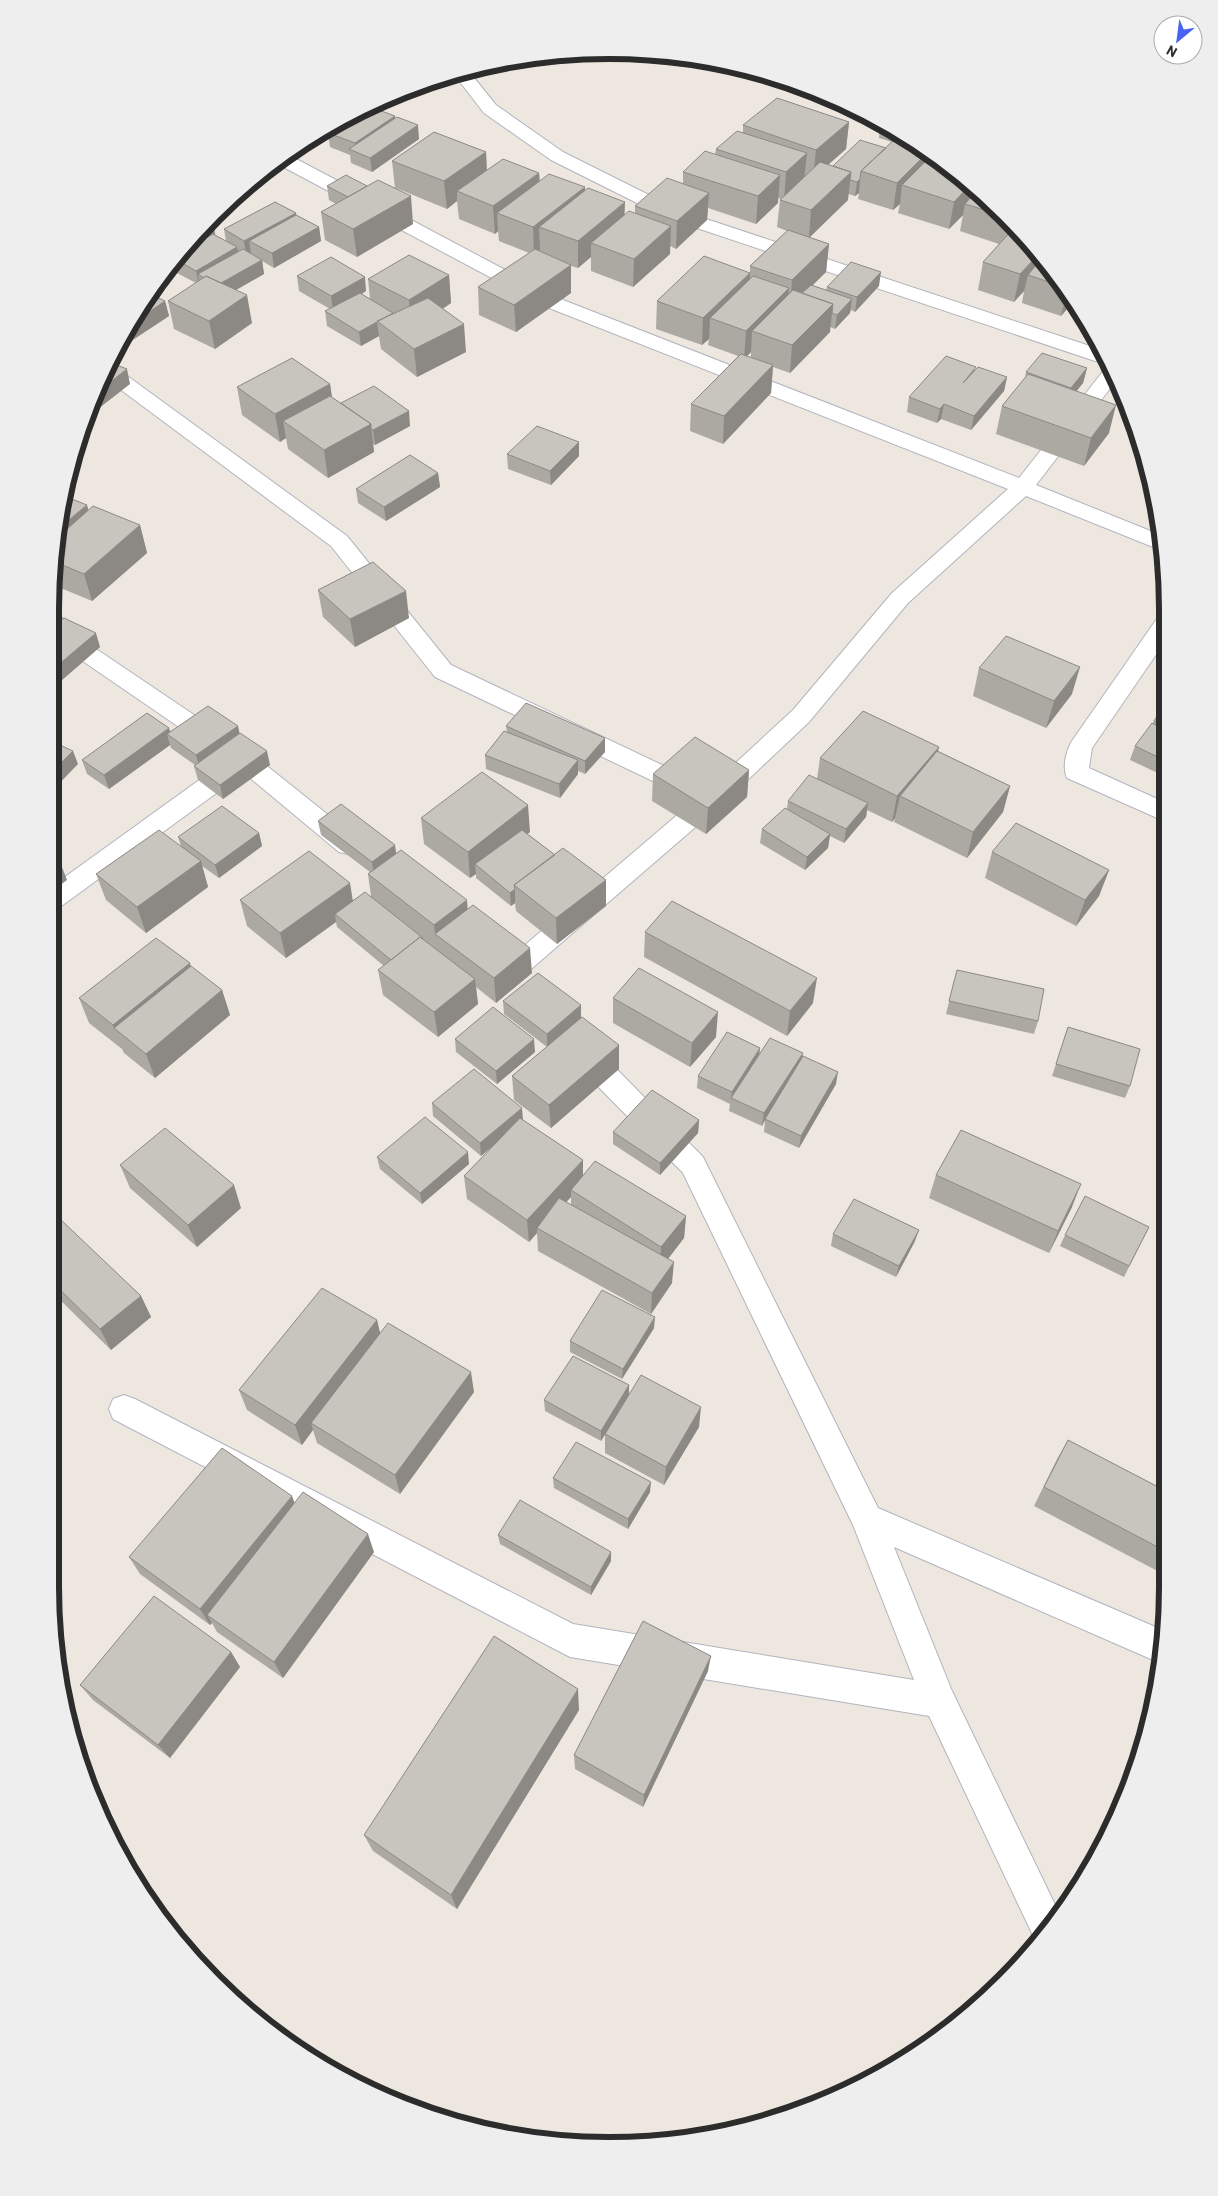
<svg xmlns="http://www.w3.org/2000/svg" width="1218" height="2196" font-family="Barlow,sans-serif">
<rect width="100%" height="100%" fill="#ede7df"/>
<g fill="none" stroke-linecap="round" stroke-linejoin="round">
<g stroke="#b2b4be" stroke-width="2">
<path id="minor" d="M467,69L496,105L563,152L679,210L1099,349L1105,362L1095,361L667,218L551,160L484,113L453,73Z
M287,154L558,298L1019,478L1104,370L1108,369L1115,382L1036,485L1163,536V551L1026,496L908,603L809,722L721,805L516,982L507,985L498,982L494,975L498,968L703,793L793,710L892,593L1008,489L544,306L274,162Z
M110,366L115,367L347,536L451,665L698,782L701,788L698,794L689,797L680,794L435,677L331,546L105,378Z
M1164,617V643L1092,748L1089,768L1164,802V821L1067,778C1062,768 1066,751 1072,741L1156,620Z
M60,627L68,630L252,754L357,838L360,845L357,852L348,854L339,852L244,773L60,907L51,910V887L227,760L52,640L51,631Z
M582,1041L592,1044L703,1157L878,1508L1165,1631L1160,1663L894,1547L952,1691L1060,1915L1037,1944L929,1716L570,1657L113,1419L109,1409L113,1399L124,1395L135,1399L573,1624L914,1680L853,1525L683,1173L572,1060L568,1052L572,1044Z"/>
</g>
<use href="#minor" fill="#fff" fill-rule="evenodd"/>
</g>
<path fill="#aca9a3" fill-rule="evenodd" d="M395,119L419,139L372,172L351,163L350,155L330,147L328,133Z
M849,122L846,149L828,165L833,166L886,148L892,142L879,138L880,124L888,125L978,189L1075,300L1061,316L1022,303L1024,291L1014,302L978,290L983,262L999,244L960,231L963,215L949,229L898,213L900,204L893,210L858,199L859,193L855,196L848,194V200L809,237L829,244L826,272L812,285L826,290L827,287L879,286L855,312L851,310L850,313L835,329L830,327V332L790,373L773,367L771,393L723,444L690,431L691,404L738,356L708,345L709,339L702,345L656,329L657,301L750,272V266L787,231L777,227L780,200L781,199L778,198V203L756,224L708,208L707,220L676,249L670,246V254L633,287L591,271V257L578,268L571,266V293L516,332L479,315L478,287L529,253L499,241L498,231L495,234L459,219L457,201L447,209L396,188L413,224L357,257L325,240L321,212L336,204L329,200L327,186H367L395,188L392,161L486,152L487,170L539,173L540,181L585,191L624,215L635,213V206L683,184V172L715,155L716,149L743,132V125ZM751,352V357L747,356Z
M296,215L319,227L321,241L274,268L262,261L264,274L236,290L252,323L215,349L174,329L168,301L196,283L175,272L173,262L180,253L186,249L183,248L189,241L208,223L215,236L226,241L224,229Z
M449,275L451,303L443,309L466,352L417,377L381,349L379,336L361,346L327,326L325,311L330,309L299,291L297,276L366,291L362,294L370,299L368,279Z
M165,301L169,316L128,343L121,340L125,330Z
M1087,368L1083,383L1076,391L1109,433L1084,466L996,434L1002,406L1025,378L1026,372Z
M976,369L1007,377L1004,391L971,430L941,419L937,423L907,412L909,397Z
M330,384L332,397L341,403L410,426L375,445L373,444L374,452L328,478L288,449L286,438L280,442L242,415L237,387Z
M579,442V456L551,485L508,469L507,454Z
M438,473L440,487L386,521L358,503L356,489Z
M64,496L87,505L88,511L140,525L147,553L92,601L51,584V573Z
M318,590L409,618L355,647L323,617Z
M51,611L63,619L100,647L62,680L51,675Z
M979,668L1072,694L1046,728L973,696Z
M1164,705V776L1130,760L1135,746L1153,723Z
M506,726L605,738V752L585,774L578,771V774L560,798L486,769L485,755L507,732Z
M170,731L240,734L270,765L223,799L198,780L194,766L195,765L171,748L170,745L109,789L87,774L82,760Z
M938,751L1010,786L1003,812L967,858L894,822L895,818L892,822L867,810L866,817L844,843L830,836L828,848L805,870L760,843L762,829L787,809L788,801L817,779L820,758Z
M749,770L747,797L706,834L652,801L653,774Z
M421,818L530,832L527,834L555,855L606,880V906L557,944L516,911L515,903L511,906L476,878V874L470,878L424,844Z
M318,821L396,853L468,909L532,973L496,1003L476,987L478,1004L438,1037L383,995L378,970L384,966L337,927L336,922L286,958L247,926L240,900H353L371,896L368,874L370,872L321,835Z
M259,833L262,846L219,878L202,866L208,887L146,933L106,900L96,874L181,846L178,837Z
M992,852L1109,870L1099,896L1076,926L985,878Z
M645,932L813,1003L787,1036L644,957Z
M191,967L222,990L230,1015L155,1078L124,1053L122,1049L89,1023L79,998Z
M957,970L1038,1021L1034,1034L946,1014Z
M613,998L716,1037L690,1067L613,1023Z
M503,1001L581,1005V1018L619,1069L551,1128L514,1100L512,1076L547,1047L504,1014Z
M1068,1027L1130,1086L1125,1098L1052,1076Z
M455,1039L535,1052L497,1084L456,1052Z
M803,1053L802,1058L836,1084L799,1148L764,1132L765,1121L762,1126L729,1111L730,1104L697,1088L698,1076L759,1055Z
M432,1103L523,1120L583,1176L686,1216L684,1238L668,1259L672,1283L651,1314L538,1251L537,1233L529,1242L467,1199L464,1176L494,1145L481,1156L433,1116ZM571,1197V1205L566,1202Z
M699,1120L698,1133L660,1175L613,1144V1132Z
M377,1157L469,1164L422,1204L380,1169Z
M120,1165L241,1208L197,1247L130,1188Z
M936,1175L1072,1207L1049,1253L929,1198Z
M50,1225L141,1296L151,1317L111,1350L50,1290Z
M1149,1227L1124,1277L1060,1246L1065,1235Z
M833,1234L915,1241L896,1277L831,1246Z
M377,1320L380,1334L474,1392L400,1494L317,1443L313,1430L302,1445L247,1410L239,1390Z
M654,1328L622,1379L570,1352V1341Z
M629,1385V1395L699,1427L664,1485L605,1453V1434L608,1429L601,1441L545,1411L544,1400Z
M1068,1440L1166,1491L1167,1576L1034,1506L1057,1459Z
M553,1478L650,1492L628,1529L554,1488Z
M295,1503L374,1552L283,1678L217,1632L212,1623L210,1625L140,1574L129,1557Z
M498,1535L611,1552V1561L591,1595L500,1544Z
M231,1652L240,1667L170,1758L93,1700L80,1685Z
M708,1671L643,1807L575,1769L574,1755Z
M579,1710L457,1909L373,1851L364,1835Z"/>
<path fill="#8c8985" d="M395,116L396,130L356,152L355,143Z
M849,122L846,149L813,178L816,150Z
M418,125L419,139L372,172L370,158Z
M486,152L487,179L457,191V201L447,209L444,181Z
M807,153L804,181L784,200L786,172Z
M927,153L932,156L902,185L900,204L893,210L897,183Z
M851,172L848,200L809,238L811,210Z
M539,173L540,200L497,213L498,231L495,234L493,206Z
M780,175L778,203L756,224L758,196Z
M860,179L859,193L855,196L857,182Z
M971,184L978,189L982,194L965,204L963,215L949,229L954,202Z
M585,187V215L539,227L540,250L534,255L533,227Z
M709,193L707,220L676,249L677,221Z
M411,196L413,224L357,257L353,229Z
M625,202L624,230L591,243V257L578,268V241Z
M296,213L298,227L249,241L251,253L246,255L244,241Z
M1009,224L1014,230L1005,246Z
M214,226L216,240L194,253L191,239Z
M671,226L670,254L633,287L634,259Z
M319,227L321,241L274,268L272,253Z
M829,244L826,272L790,308L792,280Z
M237,247L240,262L198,274L200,285H199L196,271Z
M1037,256L1046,267L1028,275L1024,291L1014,302L1020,274Z
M262,260L264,274L220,299L217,285Z
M571,265V293L516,332L514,305Z
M881,272L879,286L855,312L857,297Z
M750,273L748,300L710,318L709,339L702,345L703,318Z
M449,275L451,303L411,328L409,300Z
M365,277L366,291L333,310L331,296Z
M789,288L786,316L752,331L751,352L744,359L746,331Z
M1067,291L1075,300L1061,316Z
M247,295L252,323L215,349L209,321Z
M852,299L850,313L835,329L837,315Z
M165,301L169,316L128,343L125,330L127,327Z
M833,304L830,332L790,373L792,345Z
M377,322L379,336L361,346L359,332Z
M464,324L466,352L417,377L414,349Z
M773,365L771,393L723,444L724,416Z
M1087,368L1083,383L1068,402L1071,388Z
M127,369L130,384L89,416L100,390Z
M1007,377L1004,391L971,430L974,416Z
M330,384L334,411L283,421L286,438L280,442L275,414Z
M944,404L941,419L937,423L940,409Z
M1116,405L1109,433L1084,466L1091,438Z
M409,411L410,426L375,445L373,430Z
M371,424L374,452L328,478L324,450Z
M79,441L81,448L74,452Z
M579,442V456L551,485L550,471Z
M438,473L440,487L386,521L384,507Z
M87,505L95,533L53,561L58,529Z
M140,525L147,553L92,601L84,574Z
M406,591L409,618L355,647L350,619Z
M62,616L66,630L51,644V626Z
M96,633L100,647L62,680L57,666Z
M1080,667L1072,694L1046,728L1054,701Z
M238,726L241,740L200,769L196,755Z
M169,728L172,737L167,734L170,745L109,789L104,775Z
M605,738V752L585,774V761Z
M939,747L933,774L900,796L895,818L892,822L897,796Z
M73,751L78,764L51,792V773Z
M267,751L270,765L223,799L220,785Z
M578,760V774L560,798L559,784Z
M749,770L747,797L706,834L708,808Z
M1010,786L1003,812L967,858L973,832Z
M868,803L866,817L844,843L846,829Z
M528,805L530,832L481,869L475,864L476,874L470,878L468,852Z
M259,833L262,846L219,878L215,865Z
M830,834L828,848L805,870L807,857Z
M395,845L397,859L374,875L372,862Z
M57,854L67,880L51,892V858Z
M201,861L208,887L146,933L137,907Z
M1109,870L1099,896L1076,926L1085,900Z
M606,880V906L557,944L556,918Z
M350,883L354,908L335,914L336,922L286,958L280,933Z
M515,889V903L511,906L510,893Z
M467,900L469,926L435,934L437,951L434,925Z
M530,948L532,973L496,1003L494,978Z
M190,963L197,988L114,1029L113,1025Z
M817,978L813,1003L787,1036L790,1011Z
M475,979L478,1004L438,1037L434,1012Z
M222,990L230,1015L155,1078L146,1054Z
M581,1005V1018L547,1047V1034Z
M718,1012L716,1037L690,1067L692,1043Z
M51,1037L61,1060L51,1068Z
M534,1039L535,1052L497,1084L496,1071Z
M619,1045V1069L551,1128L549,1105Z
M760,1048L759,1060L731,1099L732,1092Z
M803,1053L801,1066L765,1119L762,1126L764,1113Z
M838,1072L836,1084L799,1148L801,1136Z
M522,1108L523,1120L481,1156L480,1143Z
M699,1120L698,1133L660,1175V1163Z
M468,1152L469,1164L422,1204L420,1193Z
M583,1160V1184L571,1190V1197L540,1230L537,1228V1233L529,1242L527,1220Z
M1081,1184L1072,1207L1049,1253L1058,1231Z
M234,1185L241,1208L197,1247L188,1225Z
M686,1216L684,1238L660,1269L661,1247Z
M919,1230L915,1241L896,1277L899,1266Z
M674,1262L672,1283L651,1314L652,1293Z
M141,1296L151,1317L111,1350L100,1329Z
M655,1317L654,1328L622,1379L623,1369Z
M377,1320L382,1341L311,1423L313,1430L302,1445L295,1425Z
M471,1372L474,1392L400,1494L395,1475Z
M629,1385V1396L601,1441V1431Z
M701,1407L699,1427L664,1485L666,1467Z
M651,1482L650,1492L628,1529V1519Z
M292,1496L299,1514L207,1615L212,1623L210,1625L200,1609Z
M368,1534L374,1552L283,1678L274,1662Z
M611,1552V1561L591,1595V1587Z
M231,1652L240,1667L170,1758L158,1745Z
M711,1656L708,1671L643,1807L644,1795Z
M578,1689L579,1710L457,1909L451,1895Z"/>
<path fill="#c8c4be" stroke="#8c8985" d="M777,98L849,122L816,150L743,125Z
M368,106L395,116L355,143L328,133Z
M397,117L418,125L370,158L349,149Z
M882,122L892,127L880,124Z
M737,131L807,153L786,172L716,149Z
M434,132L486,152L444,181L392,161Z
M898,136L907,138L927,153L897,183L861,171Z
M860,140L886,148L861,171L860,179L857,182L850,180L851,172L833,166Z
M705,151L780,175L758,196L683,172Z
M931,156L971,184L954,202L902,185Z
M503,159L539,173L493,206L457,191Z
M820,162L851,172L811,210L780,200Z
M549,174L585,187L533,227L497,213Z
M346,175L367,186L348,197L327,186Z
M667,178L709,193L677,221L635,206Z
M378,180L411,196L353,229L321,212Z
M588,188L625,202L578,241L539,227Z
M978,189L1001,215L965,204Z
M275,202L296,213L244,241L224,229Z
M629,211L671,226L634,259L591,243Z
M296,215L319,227L272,253L249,241Z
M208,223L214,226L190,239Z
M1013,229L1037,256L1020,274L983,262Z
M788,230L829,244L792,280L750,266Z
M213,234L237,247L196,271L175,259L180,253Z
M243,249L262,260L221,283L206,276L204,278L198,274Z
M535,249L571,265L514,305L478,287Z
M409,255L449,275L409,300L368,279Z
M704,256L750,273L703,318L657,301Z
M331,257L365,277L331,296L297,276Z
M1040,260L1064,287L1028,275Z
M851,262L881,272L857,297L827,287Z
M206,276L247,295L209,321L168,301Z
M753,276L789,288L746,331L710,318Z
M811,285L852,299L837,315L832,313L833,304L802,293Z
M793,290L833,304L792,345L752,331Z
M360,293L393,313L359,332L325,311Z
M150,294L165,301L127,327Z
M428,298L464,324L414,349L377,321Z
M1042,353L1087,368L1071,388L1026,372Z
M741,354L773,365L724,416L691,404Z
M946,356L976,367L963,383L978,367L1007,377L974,416L944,404L940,409L909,397Z
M292,358L330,384L275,414L237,387Z
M111,363L127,369L100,390Z
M1028,374L1116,405L1091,438L1002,406Z
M374,386L409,411L373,430L371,429V424L341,403Z
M330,396L371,424L324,450L283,421Z
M537,426L579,442L550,471L507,454Z
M410,455L438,473L384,507L356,489Z
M64,496L87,505L58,529Z
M93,506L140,525L84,574L53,561L57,538Z
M373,562L406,591L350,619L318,590Z
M51,611L62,616L51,626Z
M64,618L96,633L57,666L51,663V628Z
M1006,636L1080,667L1054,701L979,668Z
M526,703L605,738L585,761L506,726Z
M1164,705V725L1154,721Z
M208,706L238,726L196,755L167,734Z
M863,711L939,747L897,796L820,758Z
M147,713L169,728L104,775L82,760Z
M1152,723L1164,729V760L1135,746Z
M504,731L578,760L559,784L485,755Z
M240,733L267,751L220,785L194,766Z
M695,737L749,770L708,808L653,774Z
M51,741L73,751L51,773Z
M937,751L1010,786L973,832L900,796Z
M482,772L528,805L468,852L421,818Z
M809,775L868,803L846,829L788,801Z
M341,804L395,845L372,862L318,821Z
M222,806L259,833L215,865L178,837Z
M785,808L830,834L807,857L762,829Z
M1016,823L1109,870L1085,900L992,852Z
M159,830L201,861L137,907L96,874Z
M522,830L555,855L514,885L515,889L510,893L475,864Z
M563,848L606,880L556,918L514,885Z
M51,849L57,854L51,858Z
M401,850L467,900L434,925L368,874Z
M309,851L350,883L280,933L240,900Z
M365,892L423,938L422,939L420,937L391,960L335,914Z
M672,901L817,978L790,1011L645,932Z
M473,905L530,948L494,978L435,934Z
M420,937L475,979L434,1012L378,970Z
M156,938L190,963L113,1025L79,998Z
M191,966L222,990L146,1054L114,1028Z
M639,968L718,1012L692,1043L613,998Z
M957,970L1044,989L1038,1021L949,1001Z
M538,973L581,1005L547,1034L503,1001Z
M493,1007L534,1039L496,1071L455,1039Z
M582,1017L619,1045L549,1105L512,1076Z
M1068,1027L1140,1049L1130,1086L1056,1064Z
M727,1032L760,1048L732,1092L698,1076Z
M770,1038L803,1053L764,1113L731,1098Z
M803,1056L838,1072L801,1136L765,1119Z
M474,1069L522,1108L480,1143L432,1103Z
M652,1090L699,1120L660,1163L613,1132Z
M425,1117L468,1152L420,1193L377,1157Z
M520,1118L583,1160L527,1220L464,1176Z
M165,1128L234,1185L188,1225L120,1165Z
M961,1130L1081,1184L1058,1231L936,1175Z
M595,1161L686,1216L661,1247L571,1190Z
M1085,1196L1149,1227L1129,1266L1065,1235Z
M559,1198L674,1262L652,1293L537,1228Z
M854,1199L919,1230L899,1266L833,1234Z
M59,1218L141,1296L100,1329L50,1280V1225Z
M322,1288L377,1320L295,1425L239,1390Z
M602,1290L655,1317L623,1369L570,1341Z
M388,1323L471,1372L395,1475L311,1423Z
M573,1356L629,1385L601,1431L544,1400Z
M641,1375L701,1407L666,1467L605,1434Z
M1068,1440L1166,1491L1167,1552L1044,1487Z
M576,1442L651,1482L628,1519L553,1478Z
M222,1448L292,1496L200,1609L129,1557Z
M303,1492L368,1534L274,1662L207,1615Z
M520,1500L611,1552L591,1587L498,1535Z
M154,1596L231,1652L158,1745L80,1685Z
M643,1621L711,1656L644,1795L574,1755Z
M494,1636L578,1689L451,1895L364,1835Z"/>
<path d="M0 0H1218V2196H0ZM609 59H609A550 550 0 0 1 1159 609V1587A550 550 0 0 1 609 2137H609A550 550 0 0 1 59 1587V609A550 550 0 0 1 609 59Z" fill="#eee" fill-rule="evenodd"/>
<path fill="none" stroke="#2c2c2c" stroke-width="6" d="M609 59H609A550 550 0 0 1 1159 609V1587A550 550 0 0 1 609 2137H609A550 550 0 0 1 59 1587V609A550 550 0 0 1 609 59Z"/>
<g transform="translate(1178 40) rotate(209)"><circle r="24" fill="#ffffff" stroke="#ababab"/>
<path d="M0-4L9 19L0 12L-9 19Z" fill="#4763f1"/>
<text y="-8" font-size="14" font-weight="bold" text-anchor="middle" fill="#2c2c2c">N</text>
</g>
</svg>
